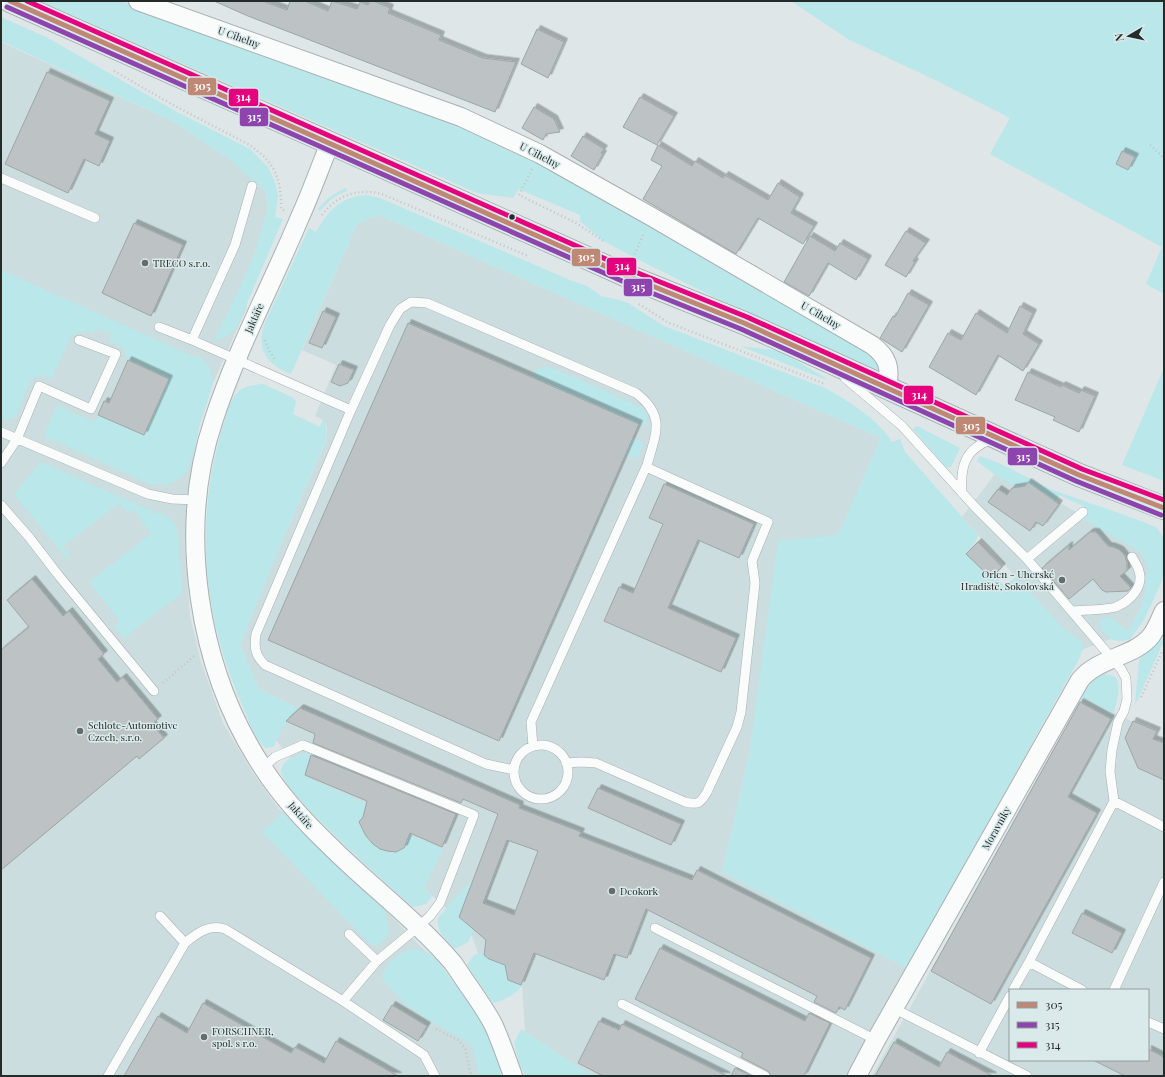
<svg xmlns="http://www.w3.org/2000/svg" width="1165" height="1077" font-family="'Playfair Display',serif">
<defs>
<filter id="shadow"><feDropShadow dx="3.5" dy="-3.5" stdDeviation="0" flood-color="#0004"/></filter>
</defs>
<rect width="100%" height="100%" fill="#dee6e7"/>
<path fill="#cbddde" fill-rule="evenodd" d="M1,42L174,122L233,161L266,192L268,210L252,262L241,285L247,307L213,383L199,427L192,463L185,546L190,616L201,662L223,723L251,770L278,808L385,910L432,958L491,1043L502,1076H1Z
M379,215L881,438L753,729L749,755L722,872L907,968L847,1076H595L578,1067L525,1032L522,986L478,953L472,936L465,929L445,907L412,878L302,774L276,740L283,725L300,709L259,689L240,645L280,546L327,439V427L323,420L315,416L336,365L302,350L357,224Z
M999,469L1150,553L1144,600L1128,633L1081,650L962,517Z
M1082,698L1157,733L1156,736L1164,740V1076H872ZM1010,990H1148V1060H1010Z"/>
<path fill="#b9e7ea" d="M40,1H120L188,23L258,49L459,127L582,185L876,353L881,366L877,370L712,296L641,261L602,240L580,221V215L518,189L513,198L477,193Z
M791,1H1164V294L1146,284L1162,247L990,154L1010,118L935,80L848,39Z
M1,17L48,38L177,112L250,149L268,167L275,182L278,196L275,217L283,219L237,327L233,332L224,337L214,341L252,261L268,209L266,192L233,162L174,122L1,41Z
M346,188L347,191C335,195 328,202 320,211L318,209C326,199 334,193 346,188Z
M367,195L380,198L570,280L587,286L601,296L615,299L628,303L664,326L825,388C848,401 878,419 892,442L900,439L905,452L978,535L976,541L967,552L994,575L1004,586L1016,577L1064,629L1081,641L1083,647L1080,657L907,968L722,872L749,755L778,541L838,535L881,438L379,215L357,224L291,374C267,365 255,348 265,323L309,228L316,232C329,210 340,197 367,195Z
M1,270L195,357L196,355C208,361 212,370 213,383C209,398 203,412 199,427C191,459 194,488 150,484L44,436L55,408L59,406L95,422L98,415L144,435L169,379L128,360L122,347L109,341L112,334L96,328L93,334L85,331L71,336L52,379L39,375L29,383L16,417L5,420L1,419Z
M740,346L780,351L824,377L827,380Z
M545,367H551L641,407L648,416L647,424L637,426L531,379L537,369Z
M1164,368V481L1122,465Z
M263,384L294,398L296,402L293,414L320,427L323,419L326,427L327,438L280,546L240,645L259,689L300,709C289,720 278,731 274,747L266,748C255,741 249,721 244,709C228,673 216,636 210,596C201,539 207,478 224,422C227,413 230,399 238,392C245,386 254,385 263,384Z
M917,426L960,448L951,467H945L913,429Z
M633,438L642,442L643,445L637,459L625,454Z
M980,456L1001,464L1050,489L1144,522L1157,528L1164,538V577L1144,620L1130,639L1124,641L1113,640L1101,629L1100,621L1104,618L1109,617L1129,631L1144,600L1148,567L1146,561L1139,551L1086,521L1076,514L1083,506L1059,495L1057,501L1029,483L1022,490L995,475L977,461Z
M41,462L159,514V513C171,516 176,524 178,535L182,593L124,638L114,626L120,621L89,582L151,534L134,510L128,513L120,503L63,546L70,556L69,559H67L14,494Z
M1164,638V641L1135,705L1139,661L1143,655Z
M1104,674C1107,675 1111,675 1114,676C1123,682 1116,704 1114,713L1079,696L1096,677Z
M306,753L312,754L306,777L416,824L411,835L443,849L424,889L432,896L426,904L413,907C393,889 282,792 281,772C281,760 296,755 306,753Z
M283,812L347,877L385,910L389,931L386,939L378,945H371L262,832Z
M476,875L459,918L474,930L468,942L455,949C444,938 437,933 438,918Z
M415,949L426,951L437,960L480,1018L491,1043L502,1076H479L472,1045L425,1018L405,1004L383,981C380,970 394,958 402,953C406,950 411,950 415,949Z
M484,952L510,968L522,986C513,996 505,1000 493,1003L467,965L474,955Z
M521,1029L578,1067L595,1076H526L520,1066L514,1043Z"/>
<path fill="#bdc3c4" stroke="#9ea5a5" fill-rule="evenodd" filter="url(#shadow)" d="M214,1H263L287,10L290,1H305L328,11L332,1L357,9L360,2L368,5L370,1H373L390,8L388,13L441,35L439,40L483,58L516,62L495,112L248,16Z
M537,29L564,42L548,78L521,64Z
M47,72L110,101L95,134L110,141L99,166L84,159L68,193L5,164Z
M640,97L674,116L657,145L623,127Z
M534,107L554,119L560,132L546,134L543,140L522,128Z
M583,136L604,149L601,153L603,154L594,170L571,156Z
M658,145L692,166L695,161L723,178L725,175L768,200L778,183L800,197L791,213L814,226L803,244L758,218L736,254L643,199L662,166L651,160Z
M1122,151L1135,157L1128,170L1116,164Z
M134,223L183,245L151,316L102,293Z
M906,231L926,243L913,261L915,262L906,277L885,265Z
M810,236L835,251L840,243L868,259L856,280L828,263L809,296L784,282Z
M908,293L929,305L902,352L880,338L893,316L895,317Z
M1020,306L1033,313L1023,334L1039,344L1023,371L998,355L976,395L929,367L948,333L961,340L976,313L1007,333Z
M323,311L336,317L322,348L309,343Z
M408,323L639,424L499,741L268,640Z
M128,360L169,379L144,435L98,415L104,401L109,403Z
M339,364L354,370L348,383L340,386L331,382Z
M1028,372L1061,387L1062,385L1079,393L1081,390L1095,396L1079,432L1053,420L1055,417L1015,400Z
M1028,482L1059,504L1043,526L1036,522L1030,531L988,502L998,489L1007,495L1012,488L1025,486Z
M664,484L754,524L739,558L698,540L668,608L736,638L721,672L604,621L619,587L633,593L663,524L649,518Z
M1090,532H1096L1108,546L1113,547L1120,550L1125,556L1127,563V571L1120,576L1131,588L1128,591L1106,592L1102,590L1093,579L1069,599L1042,568L1069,545V550Z
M978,542L1002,567L991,578L966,554Z
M32,579L63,616L69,611L104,654L98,659L117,682L123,677L158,719L152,724L164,738L139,759L137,756L1,870V650L29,627L7,600Z
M1080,702L1111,719L1068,797L1097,813L991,1004L931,971Z
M300,708L520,805L519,808L581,832L579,836L692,880L697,870L871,958L845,1010L839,1007L836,1013L814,1002L817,996L646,909L627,958L614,954L604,980L534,953L521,985L508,980L505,965L489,959L484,955L486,940L459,917L498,814L463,799L461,803L313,743L315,734L286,721ZM507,840L538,851L514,915L483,903Z
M1133,721L1157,731L1153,739L1164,743V780L1138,768L1125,738Z
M311,755L456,814L442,847L410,833L404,848L396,852L387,851L380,849L373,844L366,836L359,822L363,817L367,801L305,775Z
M598,788L681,824L671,845L588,808Z
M1082,913L1122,933L1112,953L1072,933Z
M660,948L805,1021L809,1013L830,1023L804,1076H771L768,1071L741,1057L743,1053L635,999Z
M203,1003L291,1053L295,1047L324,1063L336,1041L398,1076H124L158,1016L187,1033Z
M392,1005L427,1026L418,1041L383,1020Z
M599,1021L619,1030L622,1024L727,1076H603L578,1063Z
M894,1042L939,1067L947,1052L993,1076H875Z
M1148,1049L1164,1057V1076H1125L1093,1060H1148Z
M735,1068L752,1076H731Z"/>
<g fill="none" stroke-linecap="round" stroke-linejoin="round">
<g stroke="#a9b0b1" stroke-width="10">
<path id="service" d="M1,178L95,218
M159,327L192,340L351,410L256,634C254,646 255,656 265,665L486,764L514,770
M192,340L235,245L252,186
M845,378L902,426L975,507L1027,559L1121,669L1126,678L1127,699L1124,711L1118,722L1112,750L1110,771L1114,801L1029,962L1082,990
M351,410L390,325L400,309L411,302L427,303L636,393C666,416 656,433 647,465L531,722L533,746
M1,432L148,494L172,499L197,500
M1,463L17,439L39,386L91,409L116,354L79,340
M962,493C960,466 965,448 993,439
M1,505L29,537L59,576L154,691
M1027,559L1083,512
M1072,611C1084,610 1106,610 1116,607C1130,601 1144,587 1139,571C1138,566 1134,561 1132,557
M514 772a27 27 0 1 1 54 0a27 27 0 1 1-54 0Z
M566,763L581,762L596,763L685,802C698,805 700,804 707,792L737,727L741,712L755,583L752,561L768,522L646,467
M263,768L275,757L303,745L474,815L440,903L430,916L418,927L377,961L343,1001L424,1055L435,1076
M1114,801L1164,827
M160,916L185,943C197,933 209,924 225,929L343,1001
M655,928L876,1040
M349,934L377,961
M1013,990L1029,962
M1114,990L1164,882
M622,1004L765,1076
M895,1009L1027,1076
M1148,1022L1164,1029
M979,1053L1010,996
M108,1076L185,943"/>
</g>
<g stroke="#a9b0b1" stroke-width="20">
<path id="minor" d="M138,1L461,117L540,154L652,217L872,345C888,357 891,368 887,387
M330,143C320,167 311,193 300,217C272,284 237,349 214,419C176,531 198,670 263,768C281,796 305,822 329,845C369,885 416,920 453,963C458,970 463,978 468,985C477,998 487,1012 494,1026C501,1042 507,1059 513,1076
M857,1076L876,1040L1080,680C1099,657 1134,657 1151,636C1157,628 1160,619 1164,611"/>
</g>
<g stroke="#a9b0b1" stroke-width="24">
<path id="secondary" d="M10,1L330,143L625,275L744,323L815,355L1079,475L1164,508"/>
</g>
<path stroke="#c2c5c5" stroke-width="2.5" stroke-dasharray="1 3" stroke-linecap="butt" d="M114,71L173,105L248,144C275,162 281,177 281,209L285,211
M1150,145L1164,158
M532,169L519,195L576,223L605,242
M322,215C337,195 357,188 382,194L528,256
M633,258L644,233
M639,304L667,322L825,384
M265,340L270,352L276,361
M163,683L194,656
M1141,697L1162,652
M436,1029L458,1040L465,1048L471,1076"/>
<use href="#service" stroke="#fafbfb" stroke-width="9"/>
<use href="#minor" stroke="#fafbfb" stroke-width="18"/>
<use href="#secondary" stroke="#fafbfb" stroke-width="22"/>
<g stroke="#daeaeb" stroke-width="8">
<path id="bus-1" d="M10,1L625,275L744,323L1079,475L1164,508"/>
</g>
<g stroke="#daeaeb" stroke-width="8">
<path id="bus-2" d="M7,7L622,281L741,329L1076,481L1161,515"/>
</g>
<g stroke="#daeaeb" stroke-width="8">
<path id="bus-3" d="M27,1L628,269L747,317L1082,469L1164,500"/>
</g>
<use href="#bus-1" stroke="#be8875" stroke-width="5"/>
<use href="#bus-2" stroke="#8e44ad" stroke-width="5"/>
<use href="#bus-3" stroke="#e5007d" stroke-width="5"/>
</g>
<circle fill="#242b2b" stroke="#daeaeb" stroke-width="1.5" cx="512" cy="217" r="3.5"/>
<g fill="#656c6d" stroke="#daeaeb" stroke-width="1.5">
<circle cx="145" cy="263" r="4"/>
<circle cx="1062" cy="580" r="4"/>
<circle cx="80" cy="731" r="4"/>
<circle cx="612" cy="891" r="4"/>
<circle cx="204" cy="1037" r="4"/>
</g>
<g text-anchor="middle" stroke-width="3" stroke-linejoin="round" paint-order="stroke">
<g font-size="10" fill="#242b2b" stroke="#daeaeb">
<text transform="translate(239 37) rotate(20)" y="4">U Cihelny</text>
<text transform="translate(540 155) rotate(27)" y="4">U Cihelny</text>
<text transform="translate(821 315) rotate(30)" y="4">U Cihelny</text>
<text transform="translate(254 318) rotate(-66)" y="4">Jaktáře</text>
<text transform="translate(301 815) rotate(49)" y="4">Jaktáře</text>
<text transform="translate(996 828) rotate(-61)" y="4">Moravníky</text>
</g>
<g font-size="10" fill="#242b2b" stroke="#daeaeb" text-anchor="start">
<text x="153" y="267">TRECO s.r.o.</text>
<text x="1054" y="578" text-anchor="end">Orlen - Uherské<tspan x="1054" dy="12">Hradiště, Sokolovská</tspan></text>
<text x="88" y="729">Schlote-Automotive<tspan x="88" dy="12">Czech, s.r.o.</tspan></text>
<text x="620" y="895">Deokork</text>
<text x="212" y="1035">FORSCHNER,<tspan x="212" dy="12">spol. s r.o.</tspan></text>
</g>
</g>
<g stroke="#daeaeb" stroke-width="1.5">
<rect x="187" y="77" width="30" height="19" rx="4" fill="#be8875"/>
<rect x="228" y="88" width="31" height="19" rx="4" fill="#e5007d"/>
<rect x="239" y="107" width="30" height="20" rx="4" fill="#8e44ad"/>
<rect x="571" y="248" width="30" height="19" rx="4" fill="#be8875"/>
<rect x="606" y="257" width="31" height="19" rx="4" fill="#e5007d"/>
<rect x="623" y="278" width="30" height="19" rx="4" fill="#8e44ad"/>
<rect x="903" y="385" width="31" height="20" rx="4" fill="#e5007d"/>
<rect x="955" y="416" width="31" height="19" rx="4" fill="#be8875"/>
<rect x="1007" y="447" width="31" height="19" rx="4" fill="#8e44ad"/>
</g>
<g font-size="11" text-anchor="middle" font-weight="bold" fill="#fff">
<text x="202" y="90">305</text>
<text x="243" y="101">314</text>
<text x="254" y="121">315</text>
<text x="586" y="261">305</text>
<text x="622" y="270">314</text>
<text x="638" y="291">315</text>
<text x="919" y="399">314</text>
<text x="971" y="430">305</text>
<text x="1023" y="461">315</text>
</g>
<rect width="1165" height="1077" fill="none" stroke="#242b2b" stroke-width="4"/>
<rect x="1009" y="989" width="140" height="72" fill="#daeaeb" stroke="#919e9e"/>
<rect x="1017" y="1002" width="20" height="6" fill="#be8875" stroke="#919e9e"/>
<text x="1045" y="1009" font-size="12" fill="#242b2b">305</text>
<rect x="1017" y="1022" width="20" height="6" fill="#8e44ad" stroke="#919e9e"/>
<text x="1045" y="1029" font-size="12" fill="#242b2b">315</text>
<rect x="1017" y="1042" width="20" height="6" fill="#e5007d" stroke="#919e9e"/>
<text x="1045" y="1049" font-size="12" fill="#242b2b">314</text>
<g transform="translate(1129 36) rotate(261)" stroke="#daeaeb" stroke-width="3" paint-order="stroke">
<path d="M0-3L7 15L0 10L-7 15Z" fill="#242b2b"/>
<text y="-6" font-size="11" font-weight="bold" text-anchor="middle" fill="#242b2b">N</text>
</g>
</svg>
